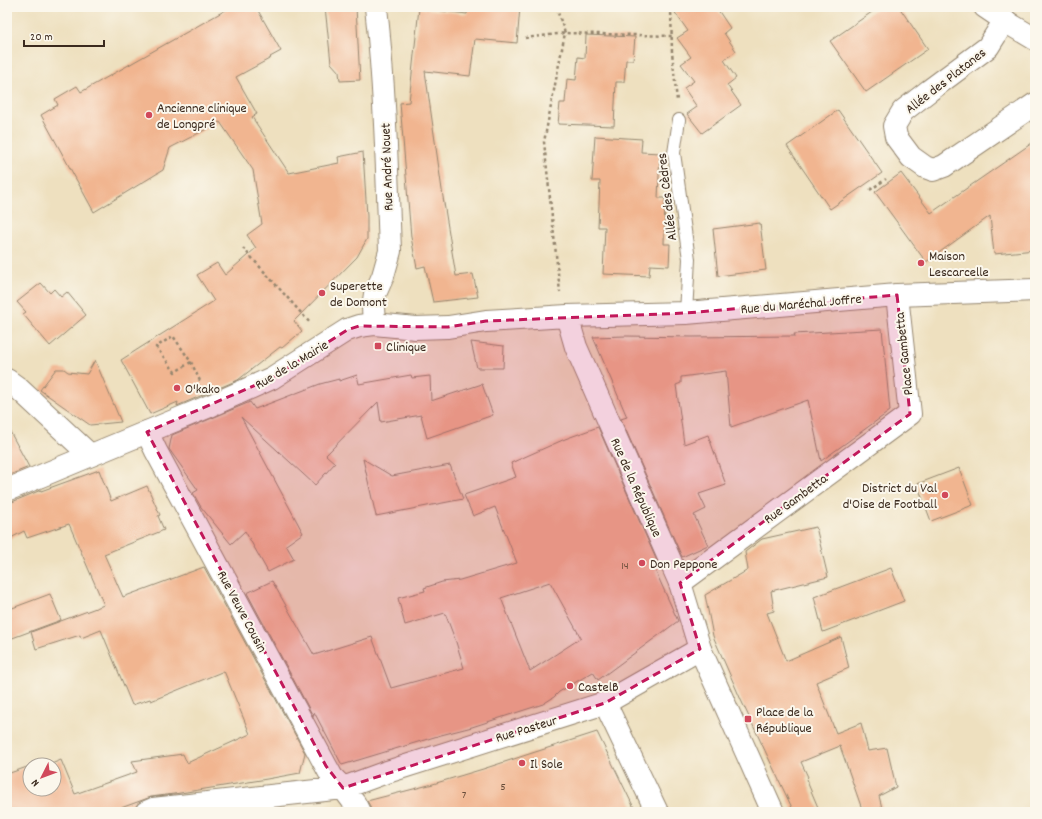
<svg xmlns="http://www.w3.org/2000/svg" width="1042" height="819" font-family="Dekko,sans-serif">
<rect width="100%" height="100%" fill="#fbf7ec"/>
<filter id="ink" filterUnits="userSpaceOnUse"><feTurbulence type="fractalNoise" baseFrequency=".025" numOctaves="2"/><feDisplacementMap in="SourceGraphic" scale="8" xChannelSelector="R" yChannelSelector="G"/><feConvolveMatrix kernelMatrix="1 2 1 2 8 2 1 2 1" color-interpolation-filters="sRGB"/></filter>
<filter id="wash" filterUnits="userSpaceOnUse"><feTurbulence type="fractalNoise" baseFrequency=".012" numOctaves="4" result="noise"/><feDisplacementMap in="SourceGraphic" scale="16" xChannelSelector="R" yChannelSelector="G"/><feGaussianBlur stdDeviation="0.9" result="paint"/><feColorMatrix in="noise" values="0 0 0 0 0 0 0 0 0 0 0 0 0 0 0 0 0 1.4 0 .05"/><feComposite in="paint" operator="in"/></filter>
<g filter="url(#wash)">
<rect width="100%" height="100%" fill="#eee0bf"/>
<g id="blocks">
<path fill="#f1b590" fill-rule="evenodd" d="M231,7H256L281,51L270,57L271,58L236,77L257,114L252,117L289,173L339,163L338,157L363,152L367,216V239L357,257L294,321L302,331L282,348L280,347L238,380L177,406L178,402L150,414L121,360L214,301L197,275L217,263L225,275L256,248L247,235L262,224L253,170L220,122L170,148L163,170L94,212L41,115L58,105L55,99L77,86L81,92Z
M325,7H356L360,80L340,81L339,72L331,63Z
M468,7H520L517,43L475,39L470,76L425,71L443,197L456,276L473,274L478,297L433,302L425,266L417,268L411,237L400,103L409,102L419,8L467,14Z
M671,7H716L730,28L724,33L736,51L724,60L736,78L727,85L741,105L702,133L687,114L697,107L684,88L694,81L681,64L691,57L677,38L688,31Z
M879,7H899L928,49L866,92L830,41Z
M586,35L635,37L633,60H626L624,82H616L614,126L558,124L560,103H565L567,79L576,80L578,57L585,58Z
M838,110L882,173L830,209L787,146Z
M595,136L642,139L641,152L660,153L658,198H665L664,244H670L669,266L650,265L649,276L603,274L605,227H598L600,181H592Z
M1035,141V250L994,254L990,216L926,262L875,192L901,173L931,213Z
M760,223L766,270L718,276L713,229Z
M41,283L50,293L54,289L61,297L67,292L86,315L50,346L23,314L26,312L17,302Z
M882,329L890,411L821,461L808,400L731,427L726,371L681,377V383L676,385L684,444L708,435L726,485L699,494L706,509L694,515L708,545L682,557L621,419L627,417L593,337L626,336L692,337L795,336L794,334Z
M471,342L504,346L503,368H477Z
M95,360L121,422L90,425L40,390L56,369H64L68,372L87,374Z
M357,375L359,384L411,375L412,378L430,376L431,401L482,384L493,415L427,438L421,415L381,422L378,402L326,455L335,463L315,485L241,417L303,533L286,545L294,559L268,572L245,531L231,544L201,507L193,493L198,490L169,449L172,435L250,402L255,409L320,384L339,379V381Z
M7,426L29,467L7,476Z
M598,427L660,568L655,570L678,621L598,680L593,672L559,692L554,697L543,704L472,727L441,735L342,765L314,712L313,716L247,593L272,581L314,655L372,637L391,688L464,668L456,642L445,613L405,625L398,598L425,591L424,588L442,582L460,580L517,563L495,507L473,516L464,495L516,477L511,463L565,439ZM550,582L581,638L530,671L501,598Z
M363,459L392,476L450,465L463,499L376,516Z
M959,468L973,505L931,521L917,484Z
M99,470L111,501L147,486L160,515L158,516L164,530L104,554L123,597L204,567L305,753L300,773L267,779L174,794L151,797L110,812H7V774L30,766V789H54V765H49L61,760L75,794L137,772L132,761L183,754L187,763L250,734L224,671L151,701L150,699L132,705L101,630L81,638L80,635L36,649L31,632L104,605L69,524L27,538L24,531L7,540V502H12L41,490V491Z
M816,527L828,577L771,591L774,611L767,613L786,661L841,637L849,668L816,682L836,733L861,723L868,751L887,748L896,787L879,796L883,812H863L840,746L801,762L808,777L806,779L820,812H794L741,700L713,636L705,595L748,570L745,552L762,539Z
M891,568L904,601L823,632L814,597Z
M50,594L61,620L7,640V610Z
M597,732L636,812H371L370,806L367,801L433,784L483,769Z"/>
</g>
</g>
<g filter="url(#ink)">
<use href="#blocks" fill-opacity="0" stroke="#94856e" stroke-width="1"/>
<g fill="none" stroke-linecap="round" stroke-linejoin="round">
<g stroke="#94856e" stroke-width="14">
<path id="service" d="M679,120L674,153L689,259L686,313"/>
</g>
<g stroke="#94856e" stroke-width="24">
<path id="minor" d="M1005,20L988,47L930,90L903,111L894,126L896,137L911,157L925,167L933,170L944,166L1035,104
M374,324L373,307L375,294L383,276L390,251C387,170 385,88 376,7
M7,380L18,388L90,455
M147,432L156,451L326,766L332,777L343,788L355,804L359,812
M680,583L910,414L897,295
M605,703L657,812
M146,812L153,809L343,788L384,773L605,703L700,649"/>
</g>
<g stroke="#94856e" stroke-width="24">
<path id="tertiary" d="M567,316L576,347L680,583L700,649L773,812
M7,490L212,405L272,378L347,330L359,326L374,324L416,328L448,327L486,321L567,316L686,313L897,295L1035,290"/>
</g>
<g stroke="#94856e" stroke-width="24">
<path id="secondary" d="M985,7L1013,26L1035,39"/>
</g>
<path stroke="#94856e" stroke-width="2.5" stroke-dasharray="3 3" stroke-linecap="butt" d="M556,7L565,33L544,142L560,292
M671,7L672,52L677,101
M525,38L565,33L672,36
M870,190L886,179
M243,248L311,324
M191,362L175,372L156,347L173,336L191,362L201,383"/>
<use href="#service" stroke="#fff" stroke-width="12"/>
<use href="#minor" stroke="#fff" stroke-width="22"/>
<use href="#tertiary" stroke="#fff" stroke-width="22"/>
<use href="#secondary" stroke="#fff" stroke-width="22"/>
</g>
</g>
<path fill="#c2185b" fill-opacity="0.2" stroke="#c2185b" stroke-width="3" stroke-dasharray="8 5" stroke-linejoin="round" d="M897,295L910,414L680,583L700,649L605,703L343,788L326,766L147,432L272,378L347,330L359,326L448,327L486,321L686,313Z"/>
<g fill="#d1495b" stroke="#fbf7ec" stroke-width="1.5">
<circle cx="149" cy="115" r="4"/>
<circle cx="921" cy="263" r="4"/>
<circle cx="322" cy="293" r="4"/>
<rect x="374" y="342" width="8" height="8" rx="2"/>
<circle cx="177" cy="388" r="4"/>
<circle cx="945" cy="495" r="4"/>
<circle cx="642" cy="563" r="4"/>
<circle cx="570" cy="686" r="4"/>
<rect x="744" y="715" width="8" height="8" rx="2"/>
<circle cx="522" cy="763" r="4"/>
</g>
<g text-anchor="middle" stroke-width="4" stroke-linejoin="round" paint-order="stroke">
<g font-size="12" fill="#684d3a">
<text x="625" y="569">14</text>
<text x="503" y="790">5</text>
<text x="464" y="798">7</text>
</g>
<g font-size="14" fill="#3b2a1e" stroke="#fbf7ec">
<text transform="translate(945 80) rotate(-38)" y="5">Allée des Platanes</text>
<text transform="translate(386 167) rotate(-92)" y="5">Rue André Nouet</text>
<text transform="translate(666 197) rotate(-97)" y="5">Allée des Cèdres</text>
<text transform="translate(801 303) rotate(-5)" y="5">Rue du Maréchal Joffre</text>
<text transform="translate(903 354) rotate(-96)" y="5">Place Gambetta</text>
<text transform="translate(291 364) rotate(-31)" y="5">Rue de la Mairie</text>
<text transform="translate(637 487) rotate(66)" y="5">Rue de la République</text>
<text transform="translate(795 498) rotate(-36)" y="5">Rue Gambetta</text>
<text transform="translate(243 611) rotate(62)" y="5">Rue Veuve Cousin</text>
<text transform="translate(526 728) rotate(-17)" y="5">Rue Pasteur</text>
</g>
<g font-size="14" fill="#3b2a1e" stroke="#fbf7ec" text-anchor="start">
<text x="157" y="112">Ancienne clinique<tspan x="157" dy="16">de Longpré</tspan></text>
<text x="929" y="260">Maison<tspan x="929" dy="16">Lescarcelle</tspan></text>
<text x="330" y="290">Superette<tspan x="330" dy="16">de Domont</tspan></text>
<text x="386" y="351">Clinique</text>
<text x="185" y="393">O'kako</text>
<text x="937" y="492" text-anchor="end">District du Val<tspan x="937" dy="16">d'Oise de Football</tspan></text>
<text x="650" y="568">Don Peppone</text>
<text x="578" y="691">CastelB</text>
<text x="756" y="716">Place de la<tspan x="756" dy="16">République</tspan></text>
<text x="530" y="768">Il Sole</text>
</g>
</g>
<rect width="1042" height="819" fill="none" stroke="#fbf7ec" stroke-width="24"/>
<g transform="translate(42 777) rotate(228)"><circle r="19" fill="#fbf7ec" stroke="#aea59a"/>
<path d="M0-3L7 15L0 10L-7 15Z" fill="#d1495b"/>
<text y="-6" font-size="11" font-weight="bold" text-anchor="middle" fill="#3b2a1e">N</text>
</g>
<path d="M24 40v6h80v-6" fill="none" stroke="#3b2a1e" stroke-width="2"/>
<text x="30" y="40" font-size="12" fill="#3b2a1e" stroke="#fbf7ec" stroke-width="3" paint-order="stroke">20 m</text>
</svg>
